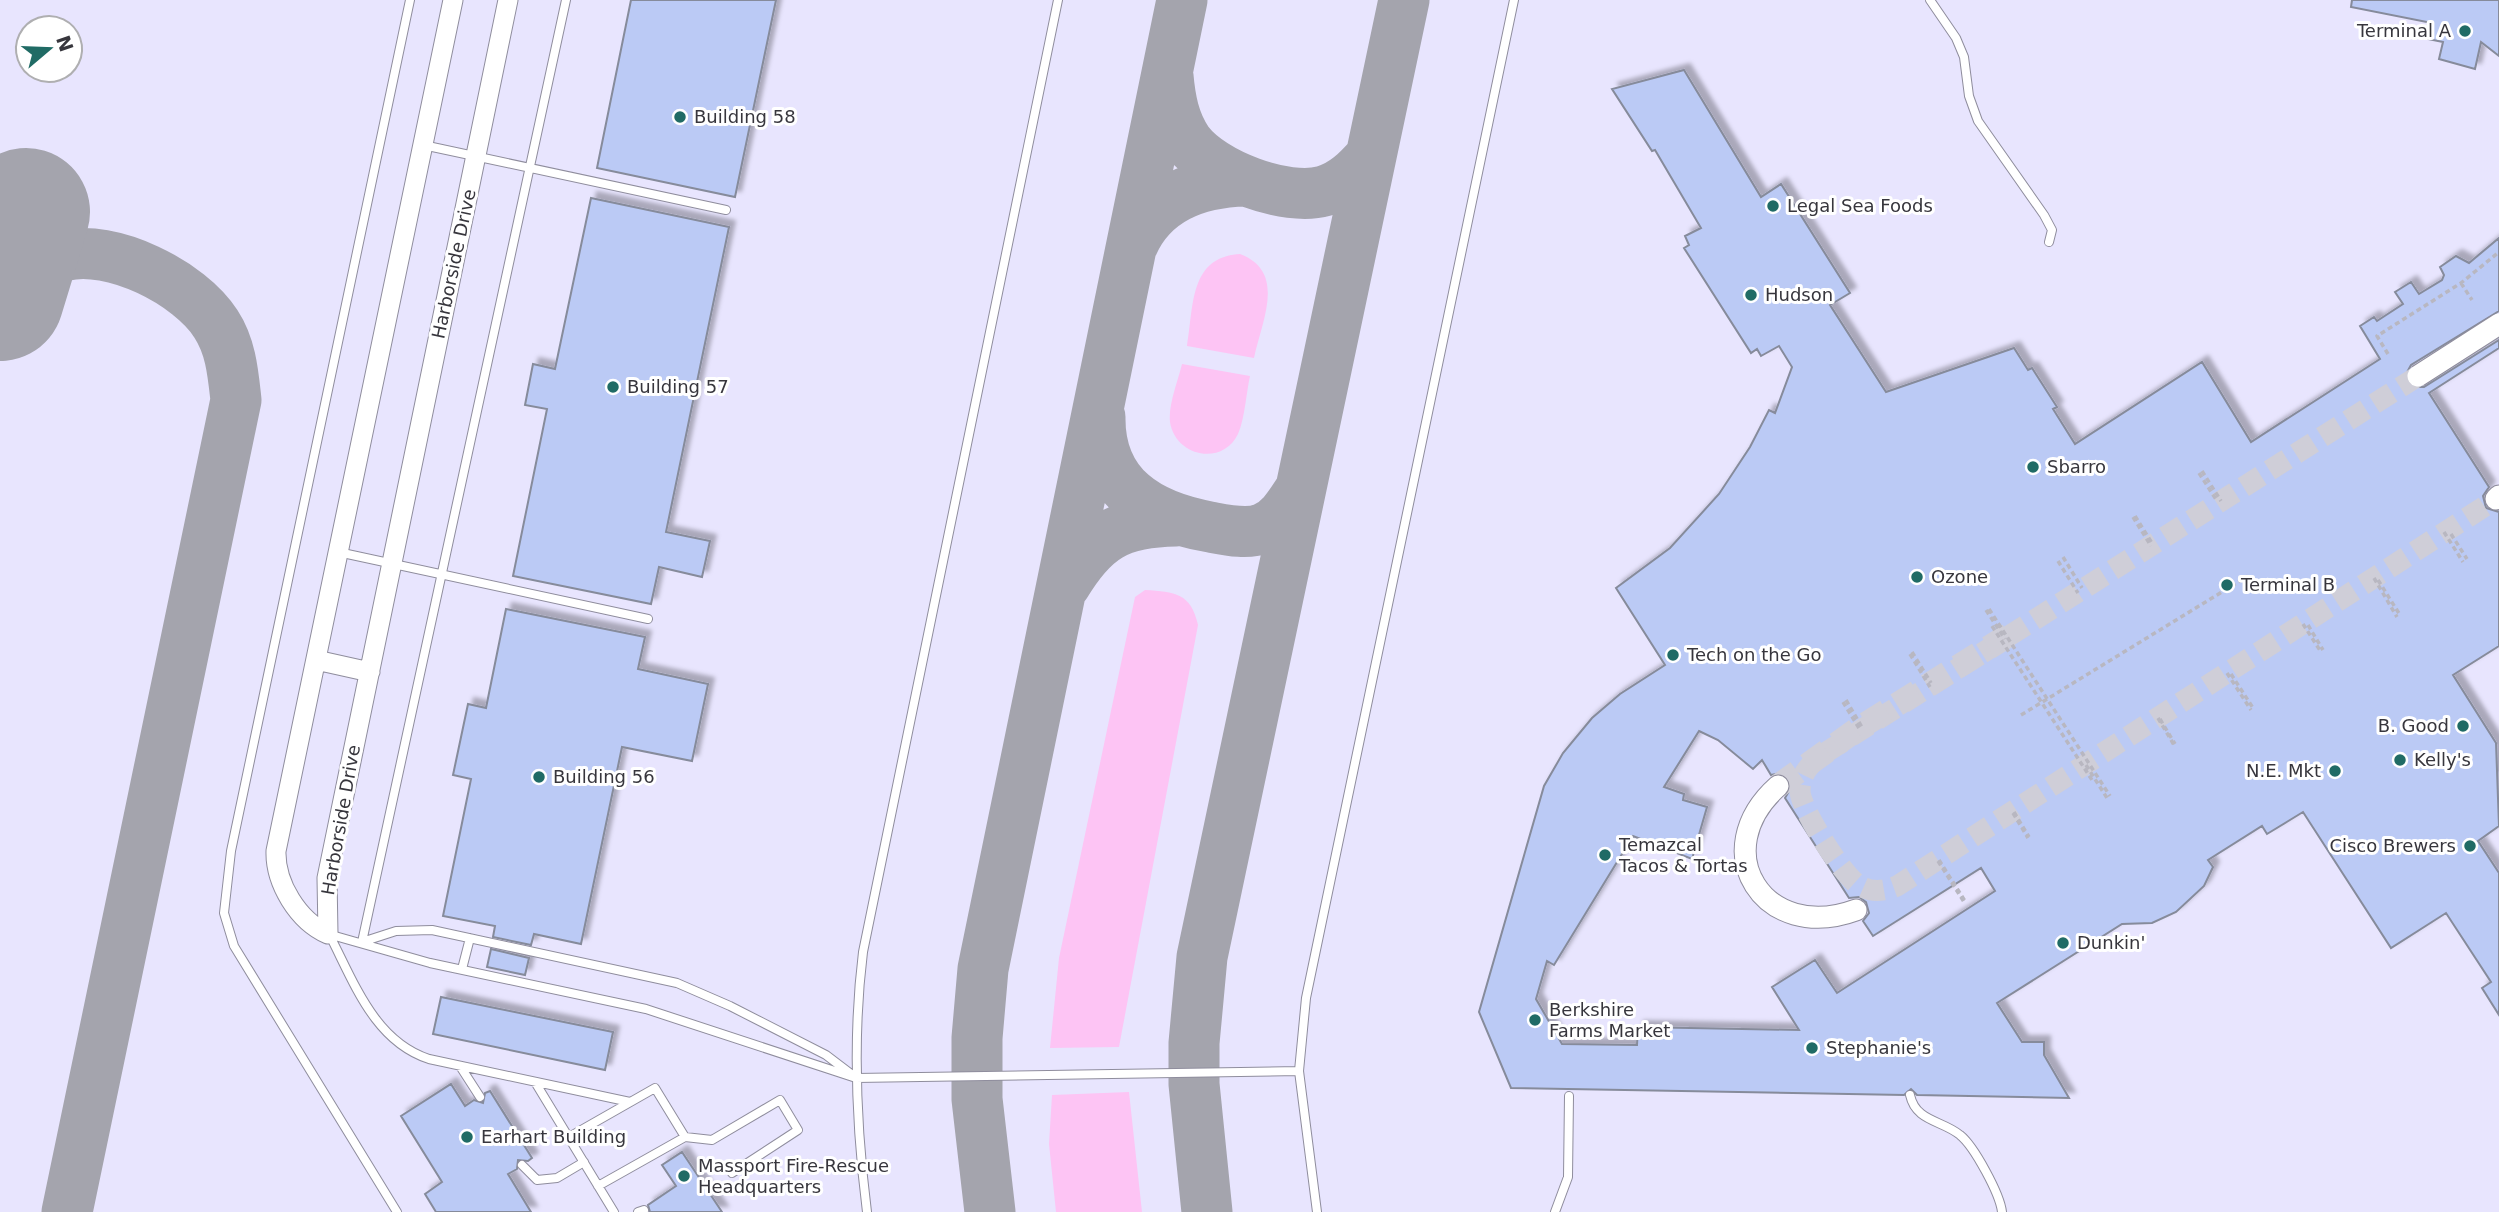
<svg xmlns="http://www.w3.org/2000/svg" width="2499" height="1212" font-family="'DejaVu Sans',sans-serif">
<defs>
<filter id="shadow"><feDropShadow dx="6" dy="-6" stdDeviation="2" flood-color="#0004"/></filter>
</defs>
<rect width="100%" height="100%" fill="#f5f4ff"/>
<path fill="#e8e5fe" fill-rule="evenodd" d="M0,0H2499V1212H0ZM28,28H70V70H28Z"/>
<path fill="#fdc4f4" d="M1240,254C1287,272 1262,320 1254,358L1187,346C1194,306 1189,257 1240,254Z
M1182,364L1250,376C1246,394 1245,418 1238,434C1222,467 1175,456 1170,422C1168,405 1178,381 1182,364Z
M1145,590C1175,592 1191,593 1198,625L1119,1047L1050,1048L1059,958L1135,597Z
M1129,1092L1142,1212H1056L1049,1144L1052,1095Z"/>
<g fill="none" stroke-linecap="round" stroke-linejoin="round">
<path stroke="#a4a4ad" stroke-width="51" d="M1168,76C1170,99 1174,122 1188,142C1212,174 1286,202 1324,191C1344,185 1357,172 1371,156
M1133,244C1154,197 1199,182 1246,181
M0,310C13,286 35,264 63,256C111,243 190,283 216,324C231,347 233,373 236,400L67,1212
M1100,417C1099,487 1149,516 1210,527C1226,530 1248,535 1264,528C1281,521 1290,505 1300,490
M1065,585C1094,537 1118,522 1176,521
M990,1212L977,1099V1038L983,969L1182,0
M1207,1212L1194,1084V1043L1202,957L1404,0"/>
<path stroke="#a4a4ad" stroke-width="128" d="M0,297L26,212"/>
</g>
<path fill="#bbcaf5" stroke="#868b9b" stroke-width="2" fill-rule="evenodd" filter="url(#shadow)" d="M631,0H776L735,197L597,168Z
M2352,0H2499V56L2481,42L2475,69L2439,59L2443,42L2428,39L2432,23L2351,7Z
M1684,70L1761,197L1781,184L1850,293L1830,305L1886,392L2014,348L2028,370L2032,368L2057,407L2053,409L2075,444L2202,362L2251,442L2380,359L2360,326L2374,317L2377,321L2403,304L2395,292L2411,282L2419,294L2442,280L2444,275L2440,267L2456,256L2469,263L2499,238V311L2411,365L2405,376L2411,387H2424L2499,340V348L2429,393L2489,487L2483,496L2486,508L2499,512V646L2453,675L2496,743L2499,826L2478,841L2499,873V1015L2482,988L2491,982L2446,913L2391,948L2303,812L2267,834L2262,826L2208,860L2213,867L2204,886L2176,912L2152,923L2122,924L1997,1003L2022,1042H2044V1055L2069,1098L1917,1095L1911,1089L1904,1095L1511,1088L1479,1012L1544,786L1563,753L1592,718L1620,694L1665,665L1616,588L1670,548L1719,494L1750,447L1769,410L1775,413L1792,367L1779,346L1761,356L1757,349L1751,353L1684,248L1689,245L1685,236L1701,228L1655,150L1652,151L1612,89ZM1699,731L1718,740L1753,769L1762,760L1771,775L1780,773L1787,776L1791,788L1785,798L1849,898L1859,897L1866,902L1869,913L1863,921L1873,936L1981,868L1995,891L1837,993L1815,960L1772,987L1799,1030L1638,1027L1637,1045L1562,1044L1536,999L1547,961L1554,965L1633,836L1692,859L1707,807L1683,800L1684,794L1664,787Z
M591,198L729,227L666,532L710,541L702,577L659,567L651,604L513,576L547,409L525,405L533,364L555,369Z
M506,609L645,637L638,669L708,684L692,761L622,747L581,944L534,934L531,945L493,937L495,926L443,916L471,779L453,775L468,704L486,708Z
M491,949L529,958L525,975L487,967Z
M441,997L613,1032L605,1070L433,1034Z
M451,1084L465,1106L474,1100L483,1103L485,1093L490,1091L532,1158L528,1161L518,1160L517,1169L508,1174L531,1212H436L425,1194L442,1182L401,1116Z
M682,1152L722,1212H650L648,1205L676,1186L662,1165Z"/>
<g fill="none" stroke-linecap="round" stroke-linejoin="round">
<path stroke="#cfced8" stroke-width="21" stroke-dasharray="21 10" stroke-linecap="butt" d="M2418,376L1817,758C1808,767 1800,776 1800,791C1800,808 1844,878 1860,886C1872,893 1885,891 1897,886L2496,499"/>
<path stroke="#cfced8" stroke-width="24" stroke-dasharray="24 12" stroke-linecap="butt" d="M1778,786L1859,728L2017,630"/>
<g stroke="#8f8d9d" stroke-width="10">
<path id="service" d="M1930,0L1956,38L1964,57L1969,96L1978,121L2044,215L2052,230L2049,242
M423,145L726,210
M338,552L648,619
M328,934L430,963L646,1009L856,1078L1299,1071
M329,934C354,982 374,1041 429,1059L630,1102
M362,942L566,0
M362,942L396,931L432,930L677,983L730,1006L826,1055L851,1074
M462,969L470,938
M460,1066L480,1097
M535,1082L614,1212
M1910,1095C1916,1122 1942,1120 1960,1135C1974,1146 2000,1194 2002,1212
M569,1137L655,1088L685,1137
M522,1165L537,1180L557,1178L584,1162
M598,1186L685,1137L712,1140L780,1100L798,1130L732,1173
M397,1212L234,946L224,913L231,851L410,0
M638,1212L644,1210
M867,1212C856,1125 852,1040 863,952L1058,0
M1317,1212L1299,1071L1306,998L1514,0
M1555,1212L1568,1177L1569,1096"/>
</g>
<g stroke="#8f8d9d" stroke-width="21">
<path id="tertiary" d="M453,0L276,851C275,883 298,921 328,934L327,878L508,0
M316,660L370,672"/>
</g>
<g stroke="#8f8d9d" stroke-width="23">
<path id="secondary" d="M2496,499L2499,496
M1778,786C1705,851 1764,944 1856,910"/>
</g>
<path stroke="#b8b7c1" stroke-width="3.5" stroke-dasharray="5 3.5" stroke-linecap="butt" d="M2461,283L2472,300
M2388,354L2377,336L2461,283L2499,252
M2199,473L2217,501
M2135,516L2152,543
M2451,534L2467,559
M2063,557L2082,588
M2378,580L2400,615
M1989,609L2110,796
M2308,625L2323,650
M1992,626L2092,780
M1912,652L1931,683
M2231,674L2253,708
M1843,702L1859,728
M2021,715L2248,576
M2160,719L2175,744
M2013,813L2028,838
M1938,861L1964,902"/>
<use href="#service" stroke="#fff" stroke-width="8"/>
<use href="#tertiary" stroke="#fff" stroke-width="19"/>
<use href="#secondary" stroke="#fff" stroke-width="21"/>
<g stroke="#8f8d9d" stroke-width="23" stroke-linecap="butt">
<path id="secondary-bridge" d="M2418,376L2499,324"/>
</g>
<path stroke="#b8b7c1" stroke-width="3.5" stroke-dasharray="5 3.5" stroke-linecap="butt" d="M2202,471L2221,501
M2133,517L2151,546
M2444,532L2463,562
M2058,561L2078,593
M2374,578L2397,617
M1986,610L2005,639
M2303,624L2321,652
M1910,654L1930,687
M2227,673L2251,710
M1846,700L1863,729
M2158,718L2174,745
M2086,765L2107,798
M2014,812L2029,837
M1939,860L1965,901"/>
<use href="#secondary-bridge" stroke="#fff" stroke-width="21"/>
</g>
<g fill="#206b65" stroke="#fff" stroke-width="2.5">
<circle cx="2465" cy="31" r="7"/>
<circle cx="680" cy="117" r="7"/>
<circle cx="1773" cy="206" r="7"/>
<circle cx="1751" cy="295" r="7"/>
<circle cx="613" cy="387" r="7"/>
<circle cx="2033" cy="467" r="7"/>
<circle cx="1917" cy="577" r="7"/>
<circle cx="2227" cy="585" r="7"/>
<circle cx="1673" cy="655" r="7"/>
<circle cx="2463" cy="726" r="7"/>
<circle cx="2400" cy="760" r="7"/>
<circle cx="2335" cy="771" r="7"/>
<circle cx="539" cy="777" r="7"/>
<circle cx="2470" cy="846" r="7"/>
<circle cx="1605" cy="855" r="7"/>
<circle cx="2063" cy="943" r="7"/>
<circle cx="1535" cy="1020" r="7"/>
<circle cx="1812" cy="1048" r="7"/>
<circle cx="467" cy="1137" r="7"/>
<circle cx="684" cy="1176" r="7"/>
</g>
<g text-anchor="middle" stroke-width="6" stroke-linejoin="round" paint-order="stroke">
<g font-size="18" fill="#37363d" stroke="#fff" text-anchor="start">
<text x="2451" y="37" text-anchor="end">Terminal A</text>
<text x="694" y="123">Building 58</text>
<text x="1787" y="212">Legal Sea Foods</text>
<text x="1765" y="301">Hudson</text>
<text x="627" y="393">Building 57</text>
<text x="2047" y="473">Sbarro</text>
<text x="1931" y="583">Ozone</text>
<text x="2241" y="591">Terminal B</text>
<text x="1687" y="661">Tech on the Go</text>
<text x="2449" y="732" text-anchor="end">B. Good</text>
<text x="2414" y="766">Kelly's</text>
<text x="2321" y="777" text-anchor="end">N.E. Mkt</text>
<text x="553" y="783">Building 56</text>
<text x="1619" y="851">Temazcal<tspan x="1619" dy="21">Tacos &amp; Tortas</tspan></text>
<text x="2456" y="852" text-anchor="end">Cisco Brewers</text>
<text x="2077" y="949">Dunkin'</text>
<text x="1549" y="1016">Berkshire<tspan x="1549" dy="21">Farms Market</tspan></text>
<text x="1826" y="1054">Stephanie's</text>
<text x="481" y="1143">Earhart Building</text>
<text x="698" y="1172">Massport Fire-Rescue<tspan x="698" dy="21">Headquarters</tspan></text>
</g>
<g font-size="18" fill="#37363d" stroke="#fff">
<text transform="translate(454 264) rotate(-78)" y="6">Harborside Drive</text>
<text transform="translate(341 820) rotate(-80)" y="6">Harborside Drive</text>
</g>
</g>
<g transform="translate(49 49) rotate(71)"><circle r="33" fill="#ffffff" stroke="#afafb1" stroke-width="2"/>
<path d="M0-5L12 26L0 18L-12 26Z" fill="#206b65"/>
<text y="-10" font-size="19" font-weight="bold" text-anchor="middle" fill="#37363d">N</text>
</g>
</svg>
